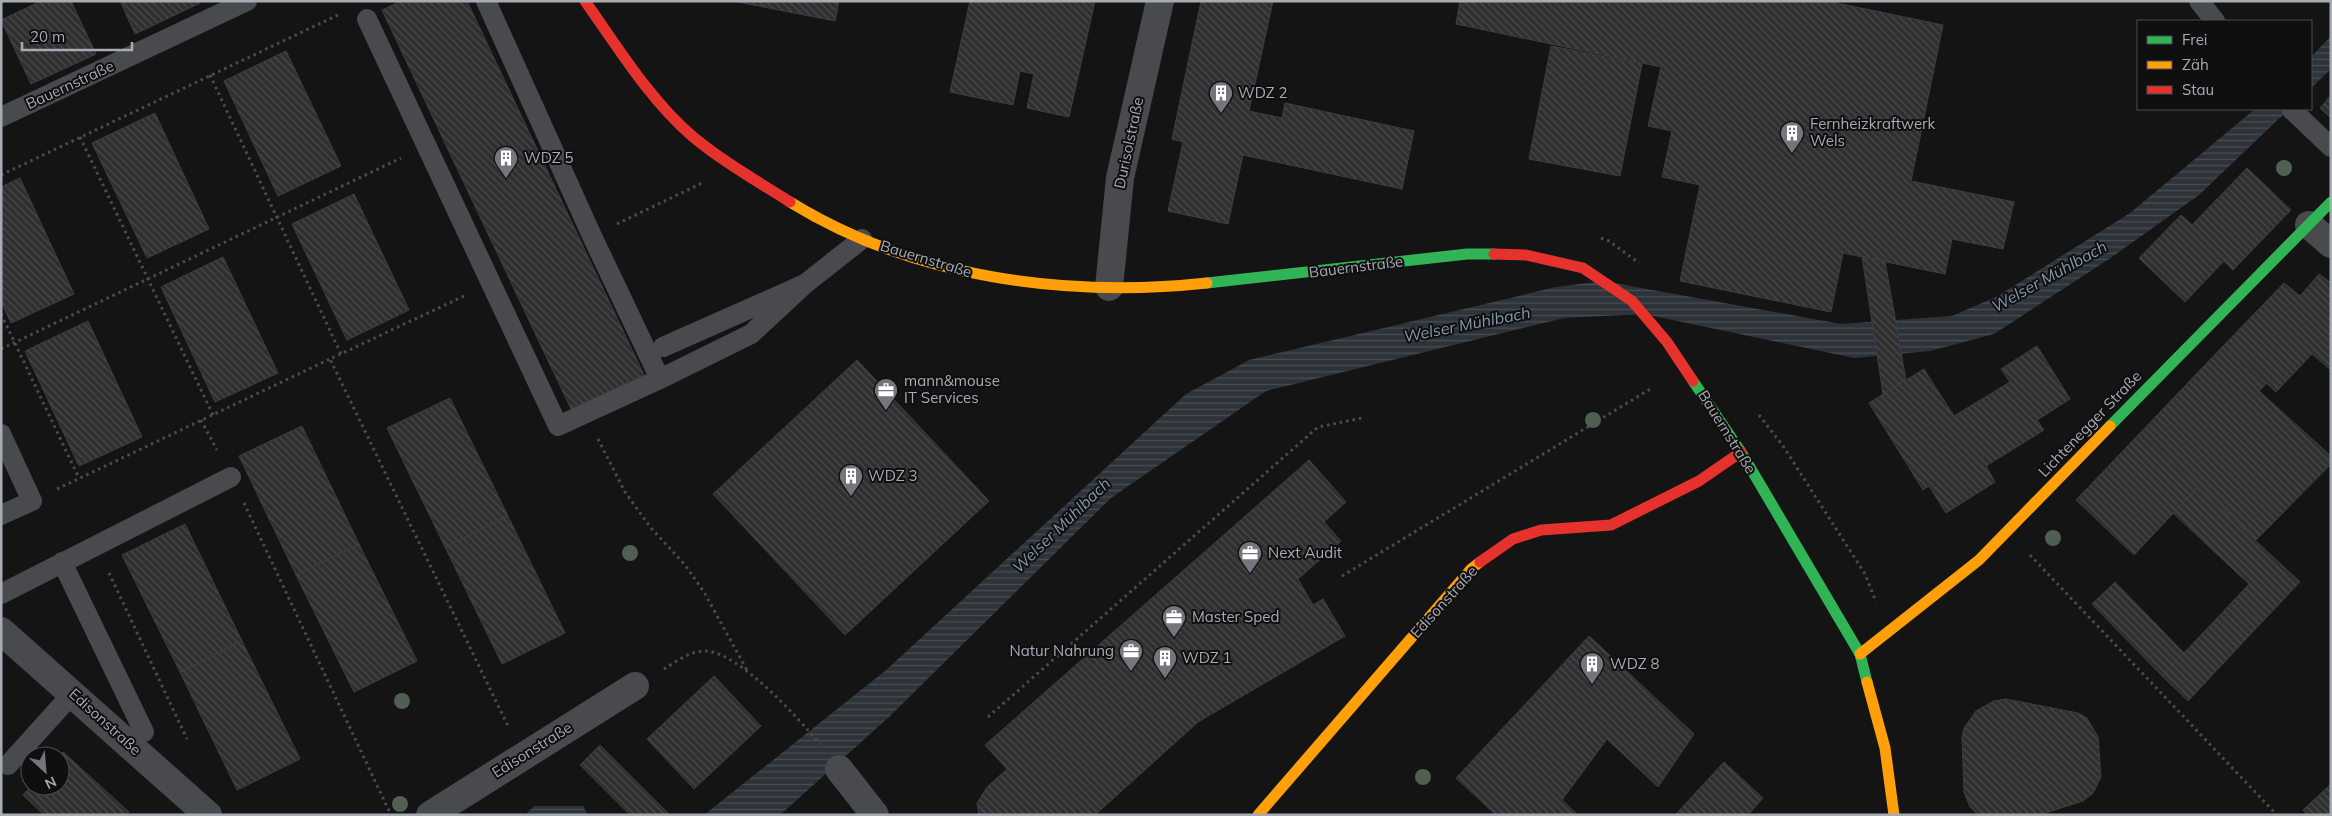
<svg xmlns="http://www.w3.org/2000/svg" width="2332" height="816" font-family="Mulish,sans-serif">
<defs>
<pattern id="water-rules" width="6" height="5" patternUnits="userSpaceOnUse" patternTransform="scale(1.25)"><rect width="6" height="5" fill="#2d3339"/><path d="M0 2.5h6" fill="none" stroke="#494e53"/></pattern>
<pattern id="building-back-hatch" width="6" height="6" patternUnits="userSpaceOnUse" patternTransform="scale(1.25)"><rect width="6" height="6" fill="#2f2f30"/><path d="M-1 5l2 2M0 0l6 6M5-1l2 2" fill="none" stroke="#4a4a4c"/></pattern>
</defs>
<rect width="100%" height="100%" fill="#141415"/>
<path fill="url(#water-rules)" d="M2331,36V69L2311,88V57Z
M2255,109H2289L2199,195L2109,259L1994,334L1930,351L1854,358L1644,314L1564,318L1266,391L1111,498L889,717L780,815H704L885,671L1186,394L1249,360L1556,287L1603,281L1841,324L1952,316L1998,296L2130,213Z
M534,806H583L588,815H525Z"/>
<path fill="url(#building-back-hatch)" stroke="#3d3e41" d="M41,1H71L96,54L31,84L1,20Z
M120,1H199L200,3L135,34Z
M401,1H467L644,375L571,409L382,10Z
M733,1H839L835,21Z
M970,1H1095L1069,117L1027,108L1034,74L1020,71L1013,105L950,92Z
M1201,1H1273L1249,111L1282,118L1285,103L1414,131L1402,189L1243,155L1228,224L1168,211L1183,142L1172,139Z
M1460,1H1827L1943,25L1911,181L2014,202L2003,249L1952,239L1945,274L1843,253L1831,312L1680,281L1700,185L1662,177L1672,131L1648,126L1661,67L1456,24Z
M1551,46L1642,64L1620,176L1529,159Z
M286,51L341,166L278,196L224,81Z
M2331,95V118L2320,108Z
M155,113L209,229L147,258L92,143Z
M2247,168L2291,210L2233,270L2224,261L2185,302L2139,258L2181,215L2192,225Z
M20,178L74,294L11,323L1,302V187Z
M354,194L409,310L347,340L292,224Z
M1862,256L1885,261L1906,380L1883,394Z
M223,257L278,373L215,402L161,287Z
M2319,274L2331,283V370L2312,354L2276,392L2225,344L2284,283L2300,296Z
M88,321L142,437L79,466L25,351Z
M2225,344L2266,384L2259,391L2331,456V464L2256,540L2141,432Z
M2037,346L2070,399L2037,420L2044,430L1986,466L1995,482L1946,513L1929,486L1923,490L1869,403L1924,369L1954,416L2010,382L2001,369Z
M857,360L989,501L845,635L713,494Z
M450,398L508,516L445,547L387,428Z
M302,426L359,544L296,575L239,456Z
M2141,432L2198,487L2134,555L2076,500Z
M1309,460L1346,502L1324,522L1341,541L1298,579L1313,605L1323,599L1345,636L1198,722L1095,815H979L977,803L987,787L1007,769L985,745Z
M2198,487L2300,582L2246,639L2220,615L2249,584L2173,513Z
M508,516L565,633L502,664L445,547Z
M185,524L242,641L180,672L122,555Z
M359,544L417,661L354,692L296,575Z
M2115,582L2184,653L2162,676L2092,604Z
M2220,615L2246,639L2188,701L2162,676Z
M1589,636L1694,734L1658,787L1607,739L1562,800L1578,815H1496L1456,778Z
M242,641L300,759L237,790L180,672Z
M714,676L761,726L694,789L647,739Z
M2006,699L2078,713L2087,718L2098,737L2101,777L2093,793L2083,801L2039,815H1978L1970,807L1964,792L1962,738L1964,728L1976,711L1994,701Z
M600,745L670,815H630L580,765Z
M63,752L129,812L126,815H44L23,795L31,786H60L59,756Z
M1724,762L1763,798L1748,815H1675Z
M2331,784V815H2307L2303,810Z"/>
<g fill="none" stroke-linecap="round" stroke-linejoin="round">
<path stroke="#4a4c4e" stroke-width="3" stroke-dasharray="2.5 4" stroke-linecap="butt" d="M210,75L341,354
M80,137L213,415
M1,175L340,14
M617,224L702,183
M1601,238L1609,241L1639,263
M464,296L330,359L508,726
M1,314L79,478
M1,349L401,158
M1759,415L1783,446L1865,574L1876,602
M201,420L217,450
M598,439L625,492L651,528L685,565L704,592L748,672
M57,489L330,359
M244,503L391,815
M2030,555L2277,815
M109,573L187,739
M1342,576L1652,388
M664,669C675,662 692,650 706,651C740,653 798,718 820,744
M988,717L1318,427L1362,418"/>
<path stroke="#494a4d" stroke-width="20" d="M486,1L592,236L660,379L751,334L805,284
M2199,1L2215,21
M367,19L558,426L660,379
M2291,109L2331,147
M1,117L247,1
M663,347L805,284L862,239
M1,434L32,501L1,515
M62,562L144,732
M1,594L231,477
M8,765L73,693"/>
<path stroke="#494a4d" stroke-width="28" d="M2309,225L2331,244
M1109,287L1120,178L1160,1
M1,631L208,815
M839,769L875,815
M430,815L635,686"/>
<path stroke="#30b455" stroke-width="11" d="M1207,283L1467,254H1494
M1693,381L1741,452L1860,654L1867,682
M2110,426L2331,202"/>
<path stroke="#ff9f0a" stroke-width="11" d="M790,202C913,278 1066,298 1207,283
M1860,654L1979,560L2110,426
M1867,682L1885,748L1894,815
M1258,815L1471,569L1480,562"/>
<path stroke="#e5322d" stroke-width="11" d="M585,1C617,46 649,99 692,136C722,161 757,181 790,202
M1494,254L1526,255L1583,268L1632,301L1667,342L1693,381
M1480,562L1513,539L1541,530L1611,525L1699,481L1741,452"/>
</g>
<g fill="#4f5f51">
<circle cx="2284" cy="168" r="8"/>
<circle cx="1593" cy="420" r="8"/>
<circle cx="2053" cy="538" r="8"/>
<circle cx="630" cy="553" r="8"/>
<circle cx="402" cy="701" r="8"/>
<circle cx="1423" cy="777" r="8"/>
<circle cx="400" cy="804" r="8"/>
</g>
<defs>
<g id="building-pin" transform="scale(1.25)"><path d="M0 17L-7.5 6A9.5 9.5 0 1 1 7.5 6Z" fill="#74767c" stroke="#0f0f10"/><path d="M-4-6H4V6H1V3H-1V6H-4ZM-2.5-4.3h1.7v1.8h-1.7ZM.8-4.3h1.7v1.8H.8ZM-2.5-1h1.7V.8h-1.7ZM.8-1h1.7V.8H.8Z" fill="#fff"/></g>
<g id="office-pin" transform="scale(1.25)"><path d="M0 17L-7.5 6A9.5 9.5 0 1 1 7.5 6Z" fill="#74767c" stroke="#0f0f10"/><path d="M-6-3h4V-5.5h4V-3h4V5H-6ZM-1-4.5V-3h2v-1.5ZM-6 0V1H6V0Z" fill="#fff"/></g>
</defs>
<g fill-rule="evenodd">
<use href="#building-pin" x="1221" y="93"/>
<use href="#building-pin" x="1792" y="133"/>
<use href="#building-pin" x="506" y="158"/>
<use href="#office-pin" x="886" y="390"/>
<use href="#building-pin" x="851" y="476"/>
<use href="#office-pin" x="1250" y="553"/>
<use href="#office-pin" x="1174" y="617"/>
<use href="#office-pin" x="1131" y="651"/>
<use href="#building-pin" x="1165" y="658"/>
<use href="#building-pin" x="1592" y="664"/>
</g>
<g text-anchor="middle" stroke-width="4" stroke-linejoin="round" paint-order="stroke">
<g font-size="15" fill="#a7abb4" stroke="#0f0f10">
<text transform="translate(70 85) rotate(-25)" y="5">Bauernstraße</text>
<text transform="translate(1129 143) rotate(-78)" y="5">Durisolstraße</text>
<text transform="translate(926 259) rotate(17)" y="5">Bauernstraße</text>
<text transform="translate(1356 267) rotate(-7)" y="5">Bauernstraße</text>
<text transform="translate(2090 424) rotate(-46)" y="5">Lichtenegger Straße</text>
<text transform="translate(1727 432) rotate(58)" y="5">Bauernstraße</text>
<text transform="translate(1444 602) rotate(-48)" y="5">Edisonstraße</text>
<text transform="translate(105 722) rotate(42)" y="5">Edisonstraße</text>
<text transform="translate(532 750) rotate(-32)" y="5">Edisonstraße</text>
</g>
<g font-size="15" fill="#a7abb4" stroke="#0f0f10" text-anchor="start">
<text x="1238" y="98">WDZ 2</text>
<text x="1810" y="129">Fernheizkraftwerk<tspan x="1810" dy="17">Wels</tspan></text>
<text x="524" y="163">WDZ 5</text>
<text x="904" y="386">mann&amp;mouse<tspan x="904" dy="17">IT Services</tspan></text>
<text x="868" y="481">WDZ 3</text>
<text x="1268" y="558">Next Audit</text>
<text x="1192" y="622">Master Sped</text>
<text x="1114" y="656" text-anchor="end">Natur Nahrung</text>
<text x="1182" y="663">WDZ 1</text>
<text x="1610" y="669">WDZ 8</text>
</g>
<g font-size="16" font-style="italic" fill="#8298ac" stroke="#0f0f10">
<text transform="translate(2049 276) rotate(-29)" y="6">Welser Mühlbach</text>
<text transform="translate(1467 324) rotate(-11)" y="6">Welser Mühlbach</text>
<text transform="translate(1061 525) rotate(-44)" y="6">Welser Mühlbach</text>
</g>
</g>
<rect width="2332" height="816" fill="none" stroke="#a7abb4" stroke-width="5"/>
<rect x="2137" y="20" width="175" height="90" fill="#0f0f10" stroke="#4c4d52"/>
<rect x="2147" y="36" width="25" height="8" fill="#30b455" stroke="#4c4d52"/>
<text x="2182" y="45" font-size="15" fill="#a7abb4">Frei</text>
<rect x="2147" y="61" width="25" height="8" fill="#ff9f0a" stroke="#4c4d52"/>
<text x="2182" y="70" font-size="15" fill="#a7abb4">Zäh</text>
<rect x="2147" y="86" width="25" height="8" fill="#e5322d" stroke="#4c4d52"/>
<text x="2182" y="95" font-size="15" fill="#a7abb4">Stau</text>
<g transform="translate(45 771) rotate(154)"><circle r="24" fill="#0f0f10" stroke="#4c4d52"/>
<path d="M0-4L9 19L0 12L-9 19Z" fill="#74767c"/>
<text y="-8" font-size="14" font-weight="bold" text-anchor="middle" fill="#a7abb4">N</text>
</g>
<path d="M22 42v8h110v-8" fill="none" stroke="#a7abb4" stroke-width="2.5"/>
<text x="30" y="42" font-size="15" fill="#a7abb4" stroke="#0f0f10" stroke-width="4" paint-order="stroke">20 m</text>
</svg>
